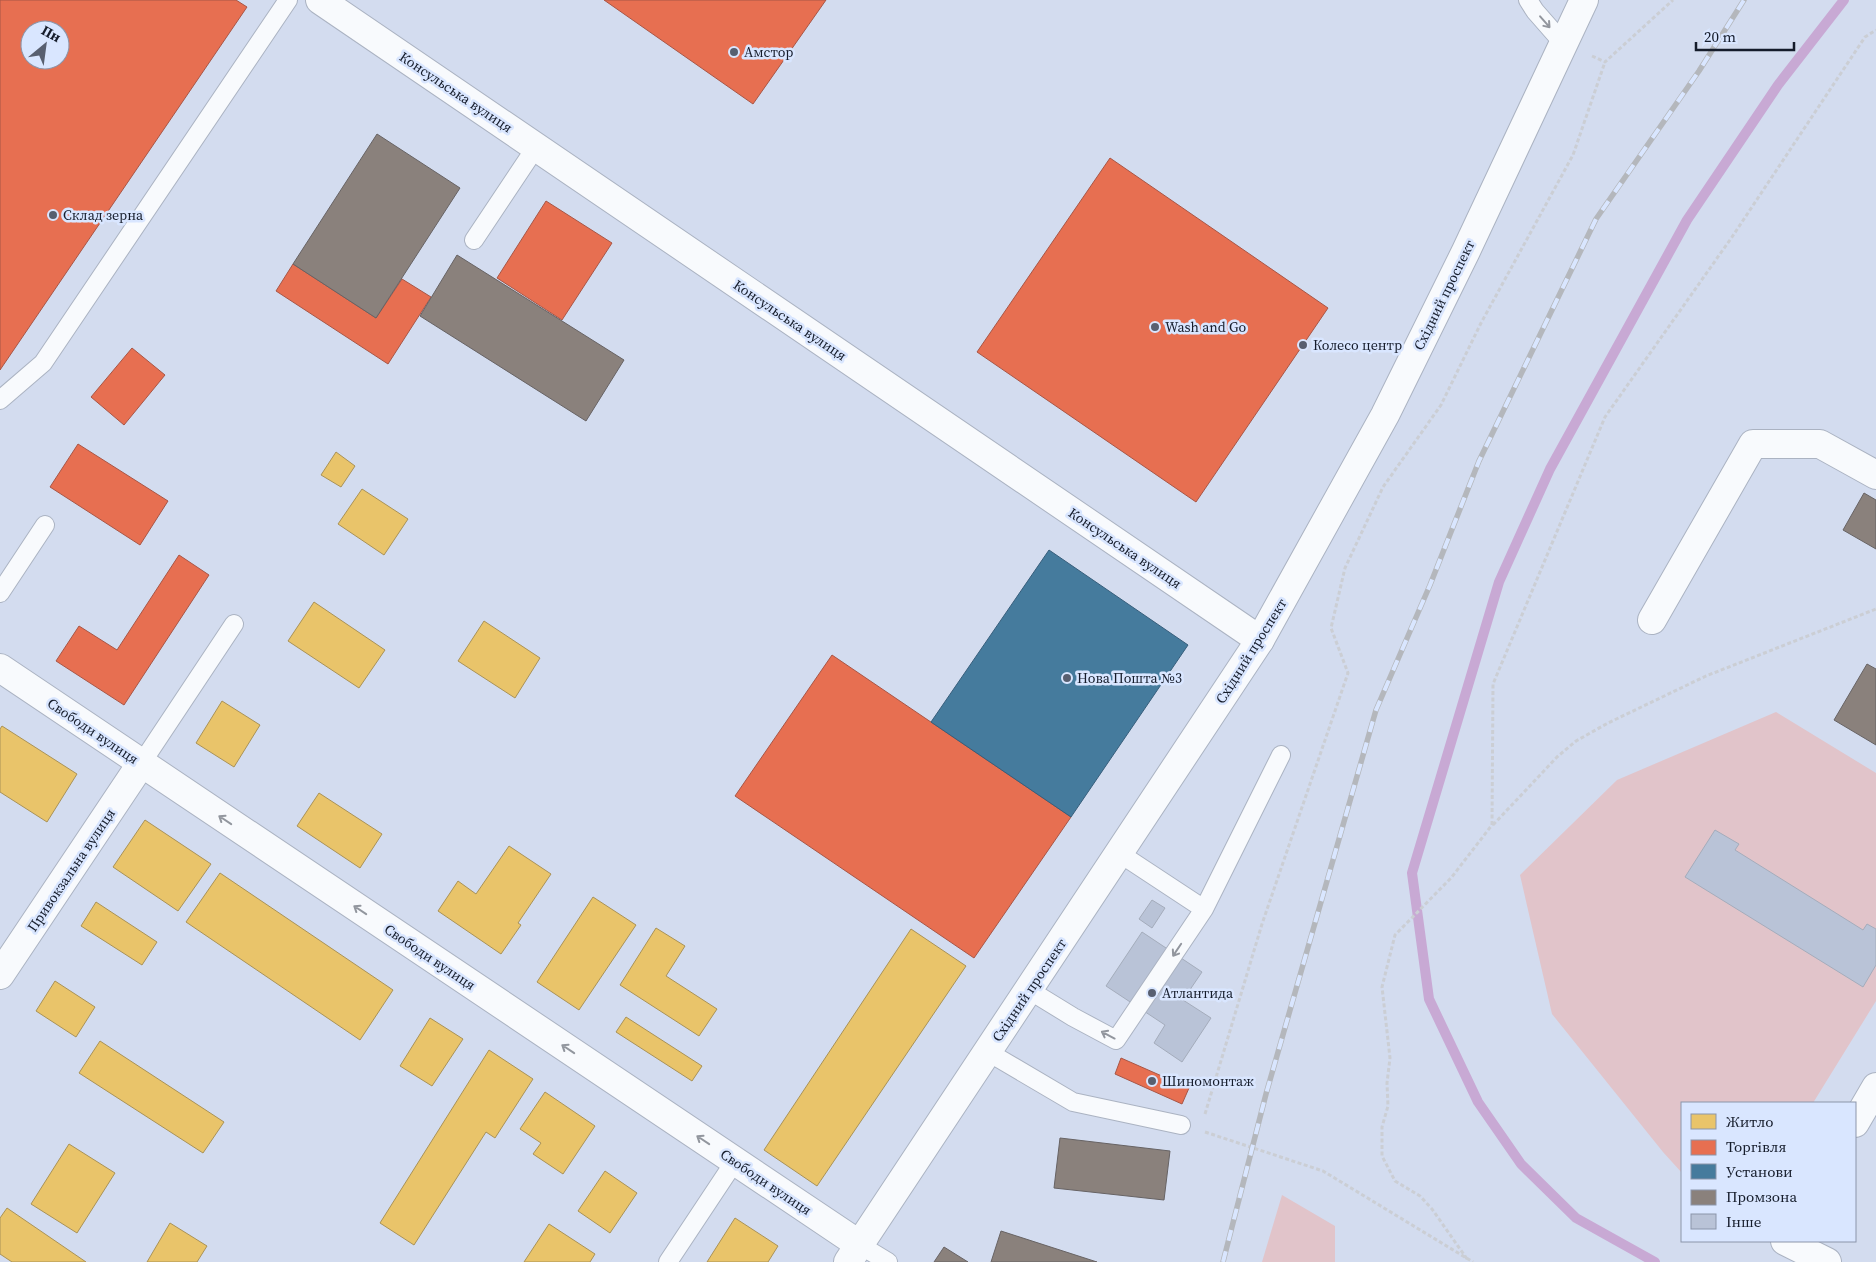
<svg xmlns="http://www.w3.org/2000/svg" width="1876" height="1262" font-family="'Source Serif 4',serif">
<rect width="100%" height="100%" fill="#d3dcef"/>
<path fill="#e1c4ca" d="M1776,712L1876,773V1001L1813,1103H1682V1173L1663,1152L1552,1014L1520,875L1617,780Z
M1282,1195L1335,1226V1262H1262Z"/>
<path fill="#e9c46a" stroke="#a99257" d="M336,452L355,466L341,487L321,475Z
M362,489L408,519L384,555L338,524Z
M314,602L385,650L359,688L288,641Z
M484,621L540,658L515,698L458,661Z
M222,701L260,725L234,767L196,743Z
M2,726L77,774L47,822L0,792V729Z
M319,793L382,834L360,868L297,826Z
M145,820L211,864L178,911L113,867Z
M509,846L551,874L518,923L521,925L501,954L438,911L458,881L476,894Z
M220,873L393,990L360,1040L186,922Z
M593,897L636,925L579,1010L537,982Z
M96,902L157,942L142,965L81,926Z
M656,928L685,946L666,976L717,1009L699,1036L620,985Z
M911,929L966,966L817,1186L764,1150Z
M55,981L95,1007L76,1037L36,1011Z
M626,1017L702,1066L692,1081L616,1032Z
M430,1018L463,1039L432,1086L400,1066Z
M100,1041L224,1122L203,1153L79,1073Z
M489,1050L533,1079L495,1138L486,1132L414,1245L380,1223Z
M545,1092L595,1126L563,1174L533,1154L541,1143L520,1129Z
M69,1144L115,1173L77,1233L31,1204Z
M605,1171L637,1193L610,1233L578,1211Z
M7,1208L86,1262H12L0,1254V1218Z
M735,1218L778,1246L768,1262H707Z
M170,1223L207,1246L197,1262H147Z
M549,1224L595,1254L590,1262H524Z"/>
<path fill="#e76f51" stroke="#a85646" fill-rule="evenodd" d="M0,0H236L247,7L0,370ZM30,30H60V60H30Z
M604,0H826L753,104Z
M1110,158L1328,308L1196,502L977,352Z
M546,201L612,243L562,320L497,278Z
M293,264L376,318L402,279L431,297L388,364L276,291Z
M132,348L165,375L124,425L91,397Z
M78,444L168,501L140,545L50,487Z
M179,555L209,575L124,705L56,661L79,626L117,650Z
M832,655L1071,817L974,958L735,796Z
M1121,1058L1189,1088L1182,1104L1115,1074Z"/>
<path fill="#457b9d" stroke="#375e7b" d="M1049,550L1188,645L1071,817L931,722Z"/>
<path fill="#8a817c" stroke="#676364" d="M377,134L460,188L376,318L293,264Z
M457,255L624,360L586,421L420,316Z
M1864,493L1876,500V549L1843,530Z
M1867,664L1876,669V745L1834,720Z
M1060,1138L1170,1151L1164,1200L1054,1188Z
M1001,1231L1097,1262H991Z
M944,1247L968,1262H934Z"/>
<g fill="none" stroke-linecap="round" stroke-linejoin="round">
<path stroke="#c8a9d4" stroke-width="10" d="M1655,1262L1576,1218L1521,1164L1478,1102L1429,999L1412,873L1499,582L1550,469L1687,220L1778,85L1844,0"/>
</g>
<path fill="#b9c3d7" stroke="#a4acbb" d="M1715,830L1739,844L1735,850L1863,930L1867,924L1876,929V965L1863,987L1685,877Z
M1152,900L1165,908L1152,928L1139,919Z
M1142,932L1202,972L1183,1000L1211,1018L1182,1062L1154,1043L1165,1025L1106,986Z"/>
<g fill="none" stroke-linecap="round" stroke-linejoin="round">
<g stroke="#abb3c2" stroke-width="20">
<path id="service" d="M1528,0L1535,11L1563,43
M474,240L536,147
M0,400L43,363L288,0
M0,593L45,525
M141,764L234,624
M1119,853L1204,909
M1029,990L1073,1017L1116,1040L1204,909L1281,755
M988,1052L1073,1102L1181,1125
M860,1245L888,1262
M668,1262L735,1161"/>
</g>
<g stroke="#abb3c2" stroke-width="30">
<path id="minor" d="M320,0L1260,640
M1652,620L1753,444H1820L1876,475
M0,975L141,764
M1855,1123L1876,1087
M1785,1241L1827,1262"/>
</g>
<g stroke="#abb3c2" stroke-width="30">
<path id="secondary" d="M0,668L860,1245
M848,1262L1260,640L1385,415L1466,251L1584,0"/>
</g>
<path stroke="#cbced4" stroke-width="3" stroke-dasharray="4 2.5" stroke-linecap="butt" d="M1592,56L1605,62L1673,0
M1493,825L1557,757L1576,741L1608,723L1706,676L1876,609
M1205,1114L1262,924L1348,673L1331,628L1345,568L1383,487L1441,405L1481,323L1573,155L1605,62
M1205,1132L1323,1171L1473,1262
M1467,1259L1432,1209L1420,1196L1395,1181L1382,1156V1127L1388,1106L1387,1083L1390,1058L1382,987L1395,935L1451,878L1492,825L1493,684L1605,417L1732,237L1865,37L1876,30"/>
<use href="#service" stroke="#f8fafd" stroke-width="18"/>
<use href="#minor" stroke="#f8fafd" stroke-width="28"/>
<use href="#secondary" stroke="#f8fafd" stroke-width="28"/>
<g stroke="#b4b7bc" stroke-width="5.5">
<path id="rail" d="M1223,1262L1266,1094L1376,710L1430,585L1479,461L1596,219L1699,71L1744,0"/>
</g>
<use href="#rail" stroke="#d9e6ff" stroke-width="4" stroke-dasharray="11" stroke-linecap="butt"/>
</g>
<defs><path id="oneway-shaft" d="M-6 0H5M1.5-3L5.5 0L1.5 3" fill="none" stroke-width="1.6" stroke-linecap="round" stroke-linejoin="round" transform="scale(1.25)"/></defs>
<g stroke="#92969e">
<use href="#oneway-shaft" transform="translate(1545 22) rotate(49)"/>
<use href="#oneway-shaft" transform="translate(225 820) rotate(-146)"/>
<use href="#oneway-shaft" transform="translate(360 910) rotate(-146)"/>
<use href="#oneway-shaft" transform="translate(1177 950) rotate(124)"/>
<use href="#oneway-shaft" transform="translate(1108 1035) rotate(-152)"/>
<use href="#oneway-shaft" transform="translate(568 1049) rotate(-146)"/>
<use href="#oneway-shaft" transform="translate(703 1140) rotate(-146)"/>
</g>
<g fill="#585f70" stroke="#d9e6ff" stroke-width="2">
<circle cx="734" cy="52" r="5"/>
<circle cx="53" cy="215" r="5"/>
<circle cx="1155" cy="327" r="5"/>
<circle cx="1303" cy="345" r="5"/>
<circle cx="1067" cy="678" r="5"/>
<circle cx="1152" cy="993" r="5"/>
<circle cx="1152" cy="1081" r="5"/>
</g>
<g text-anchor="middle" stroke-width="5" stroke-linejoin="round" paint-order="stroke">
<g font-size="14" fill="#151c2b" stroke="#d9e6ff" text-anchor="start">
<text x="744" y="57">Амстор</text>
<text x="63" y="220">Склад зерна</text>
<text x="1165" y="332">Wash and Go</text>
<text x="1313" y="350">Колесо центр</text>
<text x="1077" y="683">Нова Пошта №3</text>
<text x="1162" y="998">Атлантида</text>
<text x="1162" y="1086">Шиномонтаж</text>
</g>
<g font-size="14" fill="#151c2b" stroke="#d9e6ff">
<text transform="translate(456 92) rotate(34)" y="5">Консульська вулиця</text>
<text transform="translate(1444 295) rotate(-64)" y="5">Східний проспект</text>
<text transform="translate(790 320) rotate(34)" y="5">Консульська вулиця</text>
<text transform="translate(1125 548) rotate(34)" y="5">Консульська вулиця</text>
<text transform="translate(1251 651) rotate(-58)" y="5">Східний проспект</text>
<text transform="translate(93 731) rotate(34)" y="5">Свободи вулиця</text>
<text transform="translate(71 870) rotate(-56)" y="5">Привокзальна вулиця</text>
<text transform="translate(430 957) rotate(34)" y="5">Свободи вулиця</text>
<text transform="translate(1029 990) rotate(-56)" y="5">Східний проспект</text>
<text transform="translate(766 1182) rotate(34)" y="5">Свободи вулиця</text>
</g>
</g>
<rect x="1681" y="1102" width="175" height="140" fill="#d9e6ff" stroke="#8b95aa"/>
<rect x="1691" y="1114" width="25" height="15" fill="#e9c46a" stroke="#8b95aa"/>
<text x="1726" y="1127" font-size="15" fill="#151c2b">Житло</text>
<rect x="1691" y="1140" width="25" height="15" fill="#e76f51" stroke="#8b95aa"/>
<text x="1726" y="1152" font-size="15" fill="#151c2b">Торгівля</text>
<rect x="1691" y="1164" width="25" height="15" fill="#457b9d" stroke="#8b95aa"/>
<text x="1726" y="1177" font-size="15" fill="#151c2b">Установи</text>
<rect x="1691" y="1190" width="25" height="15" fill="#8a817c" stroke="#8b95aa"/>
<text x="1726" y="1202" font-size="15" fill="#151c2b">Промзона</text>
<rect x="1691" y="1214" width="25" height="15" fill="#b9c3d7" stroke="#8b95aa"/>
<text x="1726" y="1227" font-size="15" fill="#151c2b">Інше</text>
<g transform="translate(45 45) rotate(29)"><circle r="24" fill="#d9e6ff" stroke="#8b95aa"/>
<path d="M0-4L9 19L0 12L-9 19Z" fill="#585f70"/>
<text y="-8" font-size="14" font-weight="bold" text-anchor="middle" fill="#151c2b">Пн</text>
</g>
<path d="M1696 42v8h98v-8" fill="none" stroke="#151c2b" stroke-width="2.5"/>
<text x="1704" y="42" font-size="15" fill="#151c2b" stroke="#d9e6ff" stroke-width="4" paint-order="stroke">20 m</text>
</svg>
